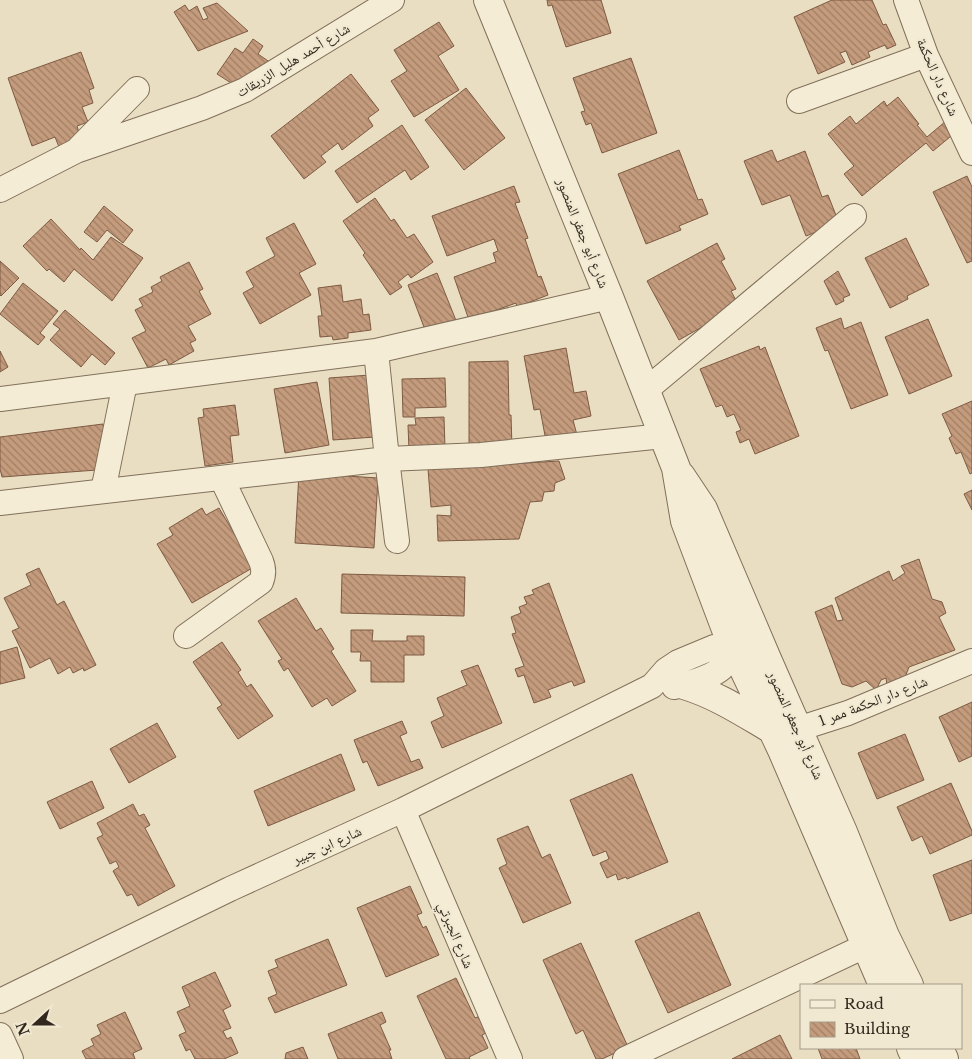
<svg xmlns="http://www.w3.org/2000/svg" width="972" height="1059" font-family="'Libre Baskerville','Noto Naskh Arabic',serif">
<defs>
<pattern id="building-back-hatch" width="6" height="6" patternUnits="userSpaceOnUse" patternTransform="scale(1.25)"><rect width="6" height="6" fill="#c49b7c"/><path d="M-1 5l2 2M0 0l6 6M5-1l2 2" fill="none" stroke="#a07e65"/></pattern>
</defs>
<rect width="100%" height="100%" fill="#e9dec2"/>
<path fill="url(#building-back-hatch)" stroke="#7e5b43" d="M547,0H601L611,33L566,47L552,5L548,6Z
M832,0H872L883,25L886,24L896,45L887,49L885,45L868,52L870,57L852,65L846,51L840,53L845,62L818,74L794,17Z
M217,3L248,31L198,51L174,12L185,5L189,11L197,6L203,20L208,18L203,8Z
M439,22L454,46L438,56L459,90L414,117L391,81L407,71L394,50Z
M253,39L263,46L258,54L271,63L260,79L250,72L239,88L217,74L235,48L243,53Z
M81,52L94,88L89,90L93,103L82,107L88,122L77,126L81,139L59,147L55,137L32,146L8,78Z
M631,58L657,133L602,153L591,123L586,125L581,112L585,111L573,78Z
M351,74L379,110L368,118L373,126L342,150L338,143L321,156L326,162L304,179L271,136Z
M466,88L505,138L464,170L425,120Z
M898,97L919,124L917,125L927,137L946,121L956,132L933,151L926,143L862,196L844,174L854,166L828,134L850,116L856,124L884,101L887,106Z
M402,125L429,167L411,180L405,170L357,203L335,171Z
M679,150L698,200L702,199L708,214L679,226L681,230L646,244L618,174Z
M772,150L777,162L805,151L822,197L828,195L839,223L806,236L790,195L762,205L744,161Z
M967,176L972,187V261L967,263L933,192Z
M514,186L520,202L515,203L528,238L525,239L538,277L541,276L548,295L517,307L516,303L469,320L454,277L496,262L493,253L498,251L494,239L447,256L432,216Z
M375,198L391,221L394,219L407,238L414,234L433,262L411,278L408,274L398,282L402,287L390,295L363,255L365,253L343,221Z
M104,206L133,230L123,243L107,230L97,242L84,232Z
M51,219L80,250L81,248L93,260L111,237L143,258L112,301L74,269L64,282L49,269L47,271L23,246Z
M294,223L316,264L299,273L311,295L260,324L243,293L254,287L246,272L275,256L266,238Z
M906,238L929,285L907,296L908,299L890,308L865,258Z
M717,243L725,259L721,261L736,289L731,291L739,306L679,340L647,281Z
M0,261L19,278L1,296L0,295Z
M189,262L203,289L199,291L211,314L188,326L196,340L190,343L194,351L169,365L166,359L148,368L132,338L146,331L135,310L143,306L139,299L153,292L151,287L162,281L160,277Z
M838,271L850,295L843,298L844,301L836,305L824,281Z
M437,273L457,323L427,335L408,285Z
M23,283L58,311L40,333L45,337L38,345L0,314Z
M341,285L343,302L361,299L363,315L369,314L371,330L348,333V338L333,340L332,336L320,337L318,316H322L318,288Z
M65,310L115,353L105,365L92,354L81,367L50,340L60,329L53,324Z
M841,318L844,329L861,322L888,395L851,409L828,350L825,351L816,328Z
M928,319L952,376L909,394L885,337Z
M759,346L760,350L765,347L799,436L755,454L749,439L740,443L736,432L741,430L734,414L727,417L722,405L716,407L700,369Z
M566,348L574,393L586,391L591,416L573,420L577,435L546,441L540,409L534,410L524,356Z
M0,351L8,367L0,372Z
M508,361L509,415H511L512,448H469V362Z
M370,375L375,437L333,440L329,378Z
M445,378L446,407L415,408V417H403L402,379Z
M317,382L329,445L285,453L274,389Z
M972,401V473L970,474L961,452L956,454L949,438L952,436L942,414Z
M235,405L239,435L230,436L233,462L205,466L198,418L204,417L203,409Z
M444,417L445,448L409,450L408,425H416L415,418Z
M103,424L105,437L100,440L102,443L97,470L2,477L0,469V437Z
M559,461L565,479L555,483L554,491L544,492L542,501L530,502L519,539L438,541L437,515L451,516V505L431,507L428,469Z
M299,473L378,478L374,548L295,543Z
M972,490V510L964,494Z
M202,508L206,515L219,508L254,567L192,603L157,544L173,535L169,528Z
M919,559L932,599L942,602L946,613L939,617L955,650L909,667L904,680L887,685L886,678L881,680L876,690L866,681L852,687L842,684L815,612L832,605L837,621L843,620L835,598L889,571L893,581L905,573L901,566Z
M39,568L57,605L64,601L96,665L84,671L83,668L73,673L70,667L58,674L50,658L30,668L12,631L19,628L4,598L31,585L26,574Z
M342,574L465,577L464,616L341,613Z
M549,583L585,682L574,686L572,681L548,690L551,697L534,703L524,675L518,677L515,669L524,666L512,634L516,633L511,617L521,613L519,607L527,604L524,597L534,594L532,590Z
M296,598L316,631L321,628L334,649L331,651L356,691L332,706L327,698L312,707L288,668L284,671L278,661L282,659L258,621Z
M351,630H373L372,641H407V636H424V655H404V682H371V661H360L361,652H351Z
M222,642L241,670L238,672L247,687L251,684L273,716L238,739L217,708L222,705L193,662Z
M17,647L25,678L0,684V652Z
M478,665L502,723L442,748L431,722L444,716L437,698L467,685L461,671Z
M972,702V756L959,762L939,717Z
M402,721L407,733L400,736L411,762L419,759L423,768L378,786L367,761L363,763L354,740Z
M157,723L176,757L129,783L110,749Z
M905,734L924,780L877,799L858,753Z
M341,754L355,790L268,826L254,791Z
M632,774L668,862L627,879L626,877L618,880L616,874L607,878L600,863L609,859L606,851L593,856L570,800Z
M92,781L104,808L60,829L47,802Z
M951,783L972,831V835L930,854L922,836L912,841L897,807Z
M133,804L139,816L144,814L150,825L145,828L175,886L138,906L132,894L127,896L113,871L119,867L116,861L110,864L97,838L103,835L97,823Z
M528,826L542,858L550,854L571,903L523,923L499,868L507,864L497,839Z
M972,860V913L950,921L933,875Z
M410,886L422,913L417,915L423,928L426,926L439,955L386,977L357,908Z
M699,912L731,985L668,1013L635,941Z
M328,939L347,985L275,1013L268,998L277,994L268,971L278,967L275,960Z
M581,943L628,1047L602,1059H596L583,1030L576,1034L543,960Z
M215,972L231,1006L223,1010L231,1028L223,1031L227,1039L231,1037L238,1053L224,1059H195L190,1049L186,1051L179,1035L186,1032L177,1012L190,1006L182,987Z
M456,978L475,1018L480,1016L488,1032L482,1035L488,1048L469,1057L470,1059H446L417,996Z
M125,1012L142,1049L133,1053L135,1059H86L82,1051L94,1045L91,1039L101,1034L97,1025Z
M382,1012L386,1022L380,1025L391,1050H389L392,1059H338L328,1034Z
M780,1035L792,1059H732Z
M303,1047L308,1059H285L286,1053Z
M818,1048H856L860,1059H822Z"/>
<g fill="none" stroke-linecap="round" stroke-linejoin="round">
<g stroke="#81705b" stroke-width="26">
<path id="minor" d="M906,0L926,55L972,153
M799,101L926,55
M79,148L137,89
M0,190L76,151L202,108L245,90L392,0
M376,351L387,459L397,541
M646,390L854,216
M0,399L376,351L609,297
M103,491L125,383
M0,503L387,459L481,455L663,436
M186,636L261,582C264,574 264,569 261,561L222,479
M674,687C687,684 712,677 722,668C731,661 736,648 742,638
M779,730L798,729L848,713L972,661
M403,810L510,1059
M0,1001L230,889L403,810L652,686L666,670L678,662L714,647H725L748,654
M0,1035L11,1059
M625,1059L882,938"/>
</g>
<g stroke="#81705b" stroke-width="30">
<path id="tertiary" d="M488,0L609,297L676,468L685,521L730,640L782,750L883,985
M681,476L703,509L767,659L843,832L885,936L909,985
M684,685C717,695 744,713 773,730
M911,1048L916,1059
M939,1048L944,1059"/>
</g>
<use href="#minor" stroke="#f5ecd5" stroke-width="24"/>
<use href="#tertiary" stroke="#f5ecd5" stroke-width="28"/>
</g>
<g text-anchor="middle" stroke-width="4" stroke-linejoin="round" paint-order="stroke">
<g font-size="14" fill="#33281e" stroke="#f1e8d1">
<text transform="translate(293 60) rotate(-31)" y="5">شارع أحمد هليل الزريقات</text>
<text transform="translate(938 77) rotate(66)" y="5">شارع دار الحكمة</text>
<text transform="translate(583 233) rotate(68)" y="5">شارع أبو جعفر المنصور</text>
<text transform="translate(873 701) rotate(-21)" y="5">شارع دار الحكمة ممر 1</text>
<text transform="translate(796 725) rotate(66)" y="5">شارع أبو جعفر المنصور</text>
<text transform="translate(327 845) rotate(-24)" y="5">شارع ابن جبير</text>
<text transform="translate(456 935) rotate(67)" y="5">شارع الجبرتي</text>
</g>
</g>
<rect x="800" y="984" width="162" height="65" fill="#f1e8d1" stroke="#a59b89"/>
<rect x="810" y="1000" width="25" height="8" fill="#f5ecd5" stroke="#a59b89"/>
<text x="844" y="1009" font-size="15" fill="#33281e">Road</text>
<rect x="810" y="1022" width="25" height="15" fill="url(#building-back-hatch)" stroke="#a59b89"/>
<text x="844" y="1034" font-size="15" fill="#33281e">Building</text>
<g transform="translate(35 1024) rotate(249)" stroke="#f1e8d1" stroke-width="4" paint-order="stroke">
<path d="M0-4L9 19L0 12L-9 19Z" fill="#33281e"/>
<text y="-8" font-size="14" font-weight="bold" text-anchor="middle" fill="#33281e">N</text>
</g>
</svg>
